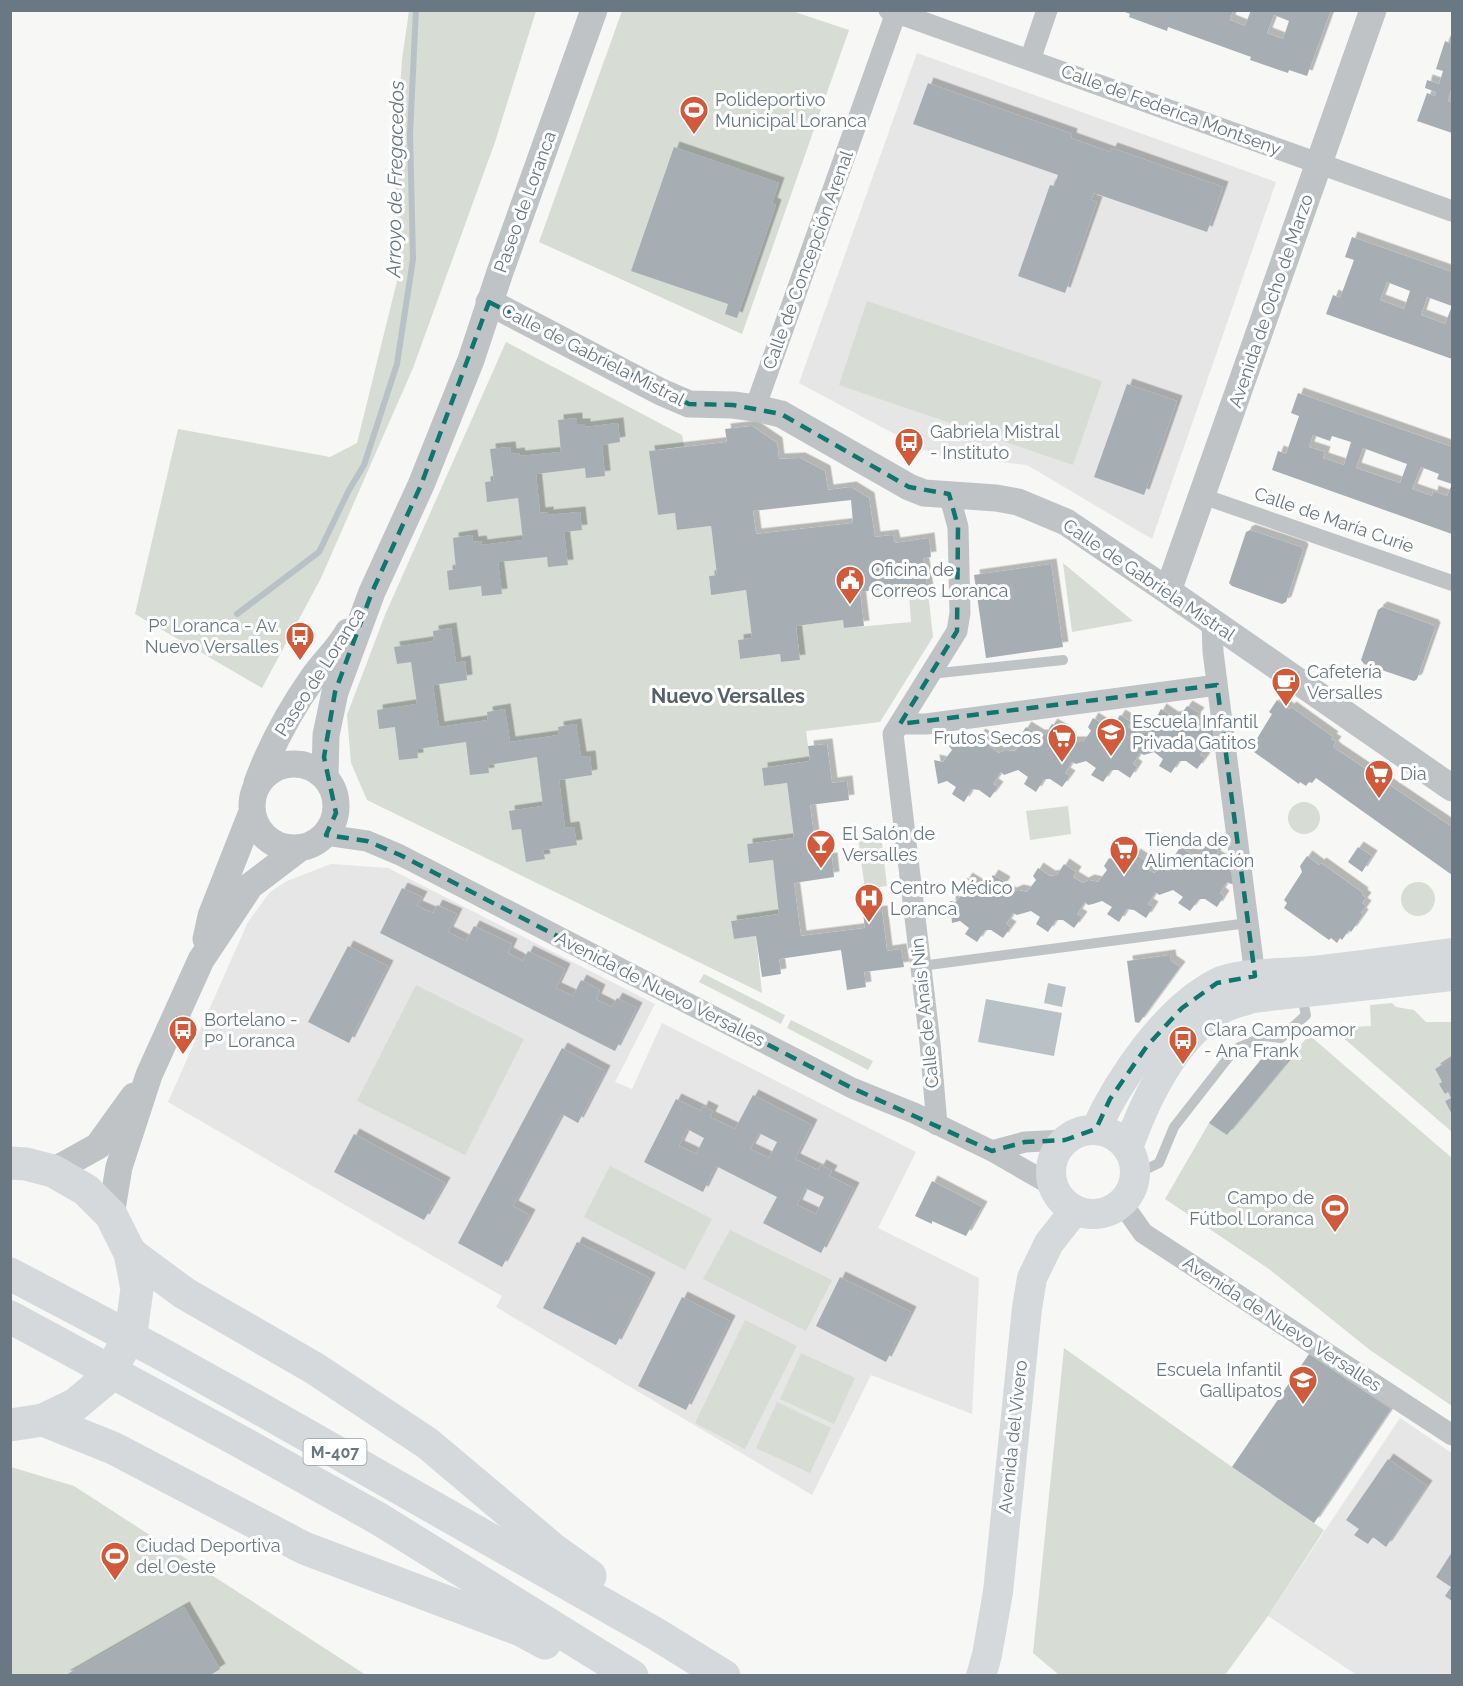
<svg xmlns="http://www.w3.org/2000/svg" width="1463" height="1686" font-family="Raleway,sans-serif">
<defs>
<filter id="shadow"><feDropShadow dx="5.5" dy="-5.5" stdDeviation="0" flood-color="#0004"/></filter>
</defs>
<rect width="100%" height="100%" fill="#f7f7f5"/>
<path fill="#e5e6e5" d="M917,53L1276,182L1152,539L1027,465L934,455L799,383Z
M331,864L388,868L655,1004L615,1082L632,1089L662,1023L916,1152L878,1228L979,1278L972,1414L871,1375L812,1495L496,1307L502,1296L168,1102L248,922L270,892L287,881Z
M1400,1418L1452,1453V1675H1357L1268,1616Z"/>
<path fill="#d7dcd5" d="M409,11H536L495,142L413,368L321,578L262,688L135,614L178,429L330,457L357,443L397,281L395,164L402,59Z
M622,11H792L849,30L742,334L539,242Z
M867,301L1102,381L1073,465L839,385Z
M506,342L682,435L684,446L650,451L658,515L675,513L678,530L711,526L717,575L709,576L711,594L746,590L752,638L738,640L740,659L780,654L781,662L800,660L796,626L843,620L845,628L911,622L909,594L928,592L933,637L880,722L806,731L810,761L762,768L764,786L787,783L794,838L747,844L749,863L773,860L779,908V914L731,921L734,939L756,936L762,993L367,800L351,763L347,715L385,615Z
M1063,563L1133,621L1072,632Z
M1288 818a16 16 0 1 1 32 0a16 16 0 1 1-32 0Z
M1068,806L1071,834L1030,840L1026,811Z
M881,835L887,886L865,889L858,838Z
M1401 899a17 17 0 1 1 34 0a17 17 0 1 1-34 0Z
M704,974L785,1015L781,1024L699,982Z
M416,985L524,1039L465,1155L357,1101Z
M1392,1003L1396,1007L1414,1010L1426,1022H1452V1058L1435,1069L1442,1082L1445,1094L1448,1092L1451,1098L1445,1101L1452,1115V1132L1332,1028L1371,1026L1370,1005Z
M791,1020L873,1061L868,1070L787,1028Z
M1309,1035L1452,1158V1406L1370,1350L1269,1269L1165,1199L1209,1123L1268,1051L1286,1063Z
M610,1166L712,1219L685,1270L584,1217Z
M730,1230L832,1280L806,1331L703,1279Z
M745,1320L797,1346L745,1449L695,1423Z
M1064,1348L1232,1467L1324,1530L1268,1616L1225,1675H1059L1033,1653Z
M801,1353L855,1378L834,1424L780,1399Z
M777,1402L831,1428L810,1473L756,1448Z
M11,1467L74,1486L366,1675L11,1676Z"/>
<path fill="#b8c2c6" d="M1048,983L1066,987L1062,1007L1044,1003Z
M986,999L1062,1013L1054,1056L978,1042Z"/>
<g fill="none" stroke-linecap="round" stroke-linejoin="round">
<path stroke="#b8c2c6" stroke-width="6" d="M237,614L319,552L349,490L364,465L397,364L413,259L410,134L416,10"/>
</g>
<path fill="#a7aeb3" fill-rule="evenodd" filter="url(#shadow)" d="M1120,10L1207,12L1233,10L1230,20L1245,26L1251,10H1331L1307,76L1289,70L1288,73L1250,60L1251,57L1168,27L1167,31L1129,17L1130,14ZM1274,15L1289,21L1283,39L1267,33Z
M1445,41L1452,44V87L1448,101L1452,102V133L1417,121L1427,93L1435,96L1436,92L1425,88L1427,80L1439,84L1443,71L1436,69Z
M928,83L1072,134L1071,138L1110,152L1112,148L1223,187L1207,232L1094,193L1091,200L1097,202L1065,293L1018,276L1050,185L1054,186L1058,175L913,124Z
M674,147L779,183L772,203L776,205L737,318L725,314L728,304L631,271Z
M1352,237L1452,272V359L1326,314L1333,295L1340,298L1354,260L1345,257ZM1387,282L1410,291L1404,309L1380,300ZM1427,297L1452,306L1445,324L1421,315Z
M1127,384L1177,401L1144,495L1094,477Z
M1298,393L1452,447V534L1272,470L1278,451L1286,454L1299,416L1291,413ZM1313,435L1330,441L1332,436L1351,442L1344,465L1323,458L1325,452L1309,447ZM1363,448L1407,464L1400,483L1356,468ZM1421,467L1439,474L1437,479L1452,484L1447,496L1433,491L1432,496L1412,489Z
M577,418V424H585V427L618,423L620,442L602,445L605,476L586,478L585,468L536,474L540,513L548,512V515L580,512L582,530L564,532L568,565L548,567L547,557L498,562L502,594L482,596L481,586L449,590L447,571L456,569L453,538L472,535L473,542L481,541L482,545L523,540L518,498L487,502L485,482L494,481L490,449L510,447L511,454L519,453L520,456L561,452L558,420Z
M752,426L777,443L779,459L800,458L825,471L828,490L851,487L869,498L875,537L893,535L895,543L929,538L931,557L923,558L928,592L909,594L908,586L860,592L864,626L844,628L843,620L796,626L800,660L781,662L780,654L740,659L738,640L752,638L746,590L711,595L709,576L717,575L711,526L677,530L675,513L658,515L649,451L727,442L725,429ZM851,500L853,523L756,534L753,511Z
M1250,530L1301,547L1303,550L1286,602L1282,604L1232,586L1229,583L1246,532Z
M1051,564L1063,647L986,658L974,575Z
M1382,607L1433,625L1435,628L1417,679L1414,681L1364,664L1361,660L1378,610Z
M451,628L456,663L465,661L467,680L433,685L439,727L488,720L487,712L505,709L510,742L559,735L558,727L576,724L581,757L590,756L592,775L559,780L565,828L574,827L577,845L543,850L545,859L526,862L521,829L512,830L509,811L543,806L537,757L488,765L489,773L470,775L466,742L417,749L418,758L399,760L395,727L379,729L377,710L417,704L411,662L397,664L394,647L434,641L433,631Z
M1277,700L1289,709L1291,707L1333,737L1331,739L1336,742L1333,746L1336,749L1452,827V875L1316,778L1312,783L1309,782L1306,786L1300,782L1299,784L1254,752L1257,747L1253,745L1272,714L1269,712Z
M1187,706L1199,713L1195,718L1205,724L1212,721L1216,745L1211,746L1208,744L1200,755L1205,758L1197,769L1186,761H1179L1171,773L1159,766L1163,759L1154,752L1144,755L1140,753L1133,764L1137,767L1130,778L1118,770H1111L1103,782L1091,775L1096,768L1086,761L1076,764L1072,762L1065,773L1070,776L1062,787L1050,779H1044L1036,792L1024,784L1028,777L1018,770L1004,775L1001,772L993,784L998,787L990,798L979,790L972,789L964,802L952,794L956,787L947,781L938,784L934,760L943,762L952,750L949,746L954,738L967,745H973L980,734L992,741L989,746L999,753L1005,750L1015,751L1024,740L1020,736L1026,727L1039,735H1045L1052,724L1064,731L1061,736L1070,742H1083L1091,731L1088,727L1093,718L1106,726H1113L1120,715L1131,722L1128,727L1138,733H1150L1159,722L1156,718L1161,709L1173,717L1180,716Z
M827,744L832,783L847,781L849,800L810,805L817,860L832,858L834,877L794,883L801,936L865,928L863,913L882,911L887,951L901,949L904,967L864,972L866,987L847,990L841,950L779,959L781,974L762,977L756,936L734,939L731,921L779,914L773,860L749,863L747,844L794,838L787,783L764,786L762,768L810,761L808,746Z
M1207,844L1218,851L1215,856L1225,862L1232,859L1236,883L1231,884L1227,882L1220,893L1224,896L1217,907L1205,899H1199L1190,911L1178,903L1183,897L1173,890L1159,895L1156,892L1148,904L1153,907L1146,918L1134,910L1127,909L1119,922L1107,914L1112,907L1102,901L1093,904L1088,905L1085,902L1077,914L1082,917L1074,928L1063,920H1056L1048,932L1036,924L1040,917L1031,911L1017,915L1013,913L1006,924L1011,927L1003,938L991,930H985L977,942L965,934L969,928L960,921L952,923L950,901L956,902L965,891L962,887L967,878L980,886H986L993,875L1005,882L1002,887L1011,893L1018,890L1027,892L1036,880L1033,876L1038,868L1050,876L1057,875L1064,864L1076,872L1073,877L1083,883L1089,880L1098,882L1107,870L1104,866L1109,858L1122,865H1129L1135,854L1147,862L1144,867L1154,873L1161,869L1169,871L1178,860L1175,855L1180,847L1193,855L1200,854Z
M1358,847L1372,856L1362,872L1348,862Z
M1307,856L1319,865L1321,863L1363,893L1362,895L1366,898L1362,903L1366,906L1361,913L1363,915L1351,932L1349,930L1342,940L1340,938L1337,943L1331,938L1329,940L1284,908L1287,903L1284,900L1302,872L1300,866Z
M402,888L422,897L417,906L433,913L437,905L457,914L448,932L466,941L474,926L512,944L508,953L523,961L528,951L565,969L556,988L573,996L581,980L600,990L596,999L612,1007L617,998L637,1008L615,1051L380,933Z
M348,946L388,966L349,1043L308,1022Z
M1170,955L1171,961L1180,967L1139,1023L1135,1022L1127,961Z
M562,1048L605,1071L578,1123L562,1114L513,1206L530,1215L502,1267L458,1243Z
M1268,1051L1286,1064L1227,1135L1209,1123Z
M1452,1058V1115L1445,1101L1451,1098L1448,1092L1445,1094L1439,1084L1442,1082L1435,1069Z
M753,1095L812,1125L795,1159L818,1170L821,1165L832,1171L829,1176L854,1188L821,1253L763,1223L777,1197L716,1166L703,1192L644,1162L676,1099L701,1111L703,1106L713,1111L710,1117L735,1129ZM687,1129L704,1138L696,1154L679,1146ZM759,1133L777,1142L769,1158L750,1149ZM805,1188L824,1197L816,1214L797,1205Z
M354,1134L445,1183L424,1220L334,1172Z
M932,1181L982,1207L966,1236L932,1221V1224L915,1216Z
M577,1242L650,1278L616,1345L543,1308Z
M840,1277L911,1312L886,1362L816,1326Z
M682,1297L730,1321L686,1410L638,1386Z
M1309,1354L1391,1409L1314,1523L1232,1467Z
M1388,1459L1427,1486L1386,1547L1373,1537L1368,1544L1354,1535L1359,1529L1346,1520Z
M1452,1552V1601L1445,1596L1451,1587L1436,1577Z
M184,1607L220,1669L209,1676H64Z"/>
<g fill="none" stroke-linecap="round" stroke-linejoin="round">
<path stroke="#bfc3c6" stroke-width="10" d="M930,674L1063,660
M921,966L1248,923
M1136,1174L1159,1163L1174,1127L1235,1049L1265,1036L1281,1038L1306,1015L1301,993"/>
<path stroke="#bfc3c6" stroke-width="16" d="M1202,496L1452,583"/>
<path stroke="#bfc3c6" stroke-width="21" d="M889,10L1452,211
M1030,60L1047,10
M755,408L897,10
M1212,622L1213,652L1255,976
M900,724H926L1217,685
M326,835L367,841L400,855L852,1088L914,1113L992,1151L1053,1186
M937,1125L930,1043L893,734L957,631L960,613L958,527L949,494
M992,1151L1025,1142L1065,1140
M1122,1203L1143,1233L1452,1435"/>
<path stroke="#bfc3c6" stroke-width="27" d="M489,302L661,392L689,404L733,405L755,408L781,414L909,487L924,493L996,498L1018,502L1066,522L1168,591L1452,788
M1168,591L1373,10
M252 806a42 42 0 1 1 84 0a42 42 0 1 1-84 0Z
M325,776L326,735L335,692L372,592L421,485L471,360L500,272L594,10
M257,783C271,745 290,710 314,676C325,661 339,648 348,632
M206,939L211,916L252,812
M53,1171L98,1146L134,1096
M111,1215L119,1167L149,1075L201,960L250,886L300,848"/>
<path stroke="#d5d9dc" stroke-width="30" d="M1096,1129C1119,1079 1166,1009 1217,983C1239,972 1286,974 1312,971C1359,966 1406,959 1452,953
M1051 1172a42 42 0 1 1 84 0a42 42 0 1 1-84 0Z
M1128,1148C1146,1097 1174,1038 1222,1009C1230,1004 1242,1002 1252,998L1452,976
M981,1676L987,1655L998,1592L1027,1308L1032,1278L1049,1243L1075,1210"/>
<path stroke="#d5d9dc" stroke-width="33" d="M10,1163L26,1164L53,1171L86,1190L111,1215L130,1253L137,1289L131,1333L107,1378L76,1404L43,1420L10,1425"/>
<path stroke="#d5d9dc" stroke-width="33" d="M130,1253L184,1293L314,1368L427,1443L554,1550L590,1576
M10,1274L158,1352L257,1407L656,1634L724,1676
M10,1317L243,1443L379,1519L632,1676
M43,1420L113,1448L304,1548L521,1630L545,1643"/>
</g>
<path fill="none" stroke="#0f766e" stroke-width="4.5" stroke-dasharray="12 8" stroke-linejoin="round" d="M489,302L689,404L733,405L781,414L909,487L949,494L958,527L957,631L900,724L1217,685L1255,976L1217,983L1182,1008L1147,1046L1110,1099L1096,1129L1065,1140L1025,1142L992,1151L852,1088L400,855L367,841L326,835L336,813L324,757L335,692L372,592L421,485Z"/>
<defs>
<g id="stadium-pin" transform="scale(1.5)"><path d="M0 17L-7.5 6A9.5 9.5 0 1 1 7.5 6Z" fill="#d15a3b" stroke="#fff"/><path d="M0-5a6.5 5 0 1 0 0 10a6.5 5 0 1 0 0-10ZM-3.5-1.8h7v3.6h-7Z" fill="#fff"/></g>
<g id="bus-pin" transform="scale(1.5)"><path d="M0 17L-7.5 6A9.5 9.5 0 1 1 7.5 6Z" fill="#d15a3b" stroke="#fff"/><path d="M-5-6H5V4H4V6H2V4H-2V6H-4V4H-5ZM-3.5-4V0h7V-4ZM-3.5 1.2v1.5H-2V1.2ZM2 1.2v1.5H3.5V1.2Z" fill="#fff"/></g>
<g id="civic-pin" transform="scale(1.5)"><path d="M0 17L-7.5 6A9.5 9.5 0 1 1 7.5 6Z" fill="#d15a3b" stroke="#fff"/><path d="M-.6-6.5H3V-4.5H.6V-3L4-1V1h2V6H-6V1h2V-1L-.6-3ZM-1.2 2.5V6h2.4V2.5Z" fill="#fff"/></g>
<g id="cafe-pin" transform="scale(1.5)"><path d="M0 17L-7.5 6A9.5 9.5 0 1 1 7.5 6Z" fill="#d15a3b" stroke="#fff"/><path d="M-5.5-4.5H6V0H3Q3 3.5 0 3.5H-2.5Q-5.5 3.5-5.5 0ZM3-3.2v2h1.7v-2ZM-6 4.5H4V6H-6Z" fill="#fff"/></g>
<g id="school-pin" transform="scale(1.5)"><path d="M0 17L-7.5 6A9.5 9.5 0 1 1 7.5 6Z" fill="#d15a3b" stroke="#fff"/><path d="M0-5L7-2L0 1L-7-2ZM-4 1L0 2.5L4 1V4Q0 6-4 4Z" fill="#fff"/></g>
<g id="supermarket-pin" transform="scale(1.5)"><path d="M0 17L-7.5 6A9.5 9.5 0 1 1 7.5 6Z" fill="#d15a3b" stroke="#fff"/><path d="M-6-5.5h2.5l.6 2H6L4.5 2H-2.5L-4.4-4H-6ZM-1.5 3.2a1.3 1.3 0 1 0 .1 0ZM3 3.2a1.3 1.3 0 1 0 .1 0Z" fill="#fff"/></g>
<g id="bar-pin" transform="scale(1.5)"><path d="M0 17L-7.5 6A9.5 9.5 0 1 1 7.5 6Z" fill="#d15a3b" stroke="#fff"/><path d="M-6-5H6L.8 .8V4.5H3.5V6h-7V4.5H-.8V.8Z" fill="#fff"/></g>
<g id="hospital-pin" transform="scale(1.5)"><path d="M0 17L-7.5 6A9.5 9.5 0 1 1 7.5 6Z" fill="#d15a3b" stroke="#fff"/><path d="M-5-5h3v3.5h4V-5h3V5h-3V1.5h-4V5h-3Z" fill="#fff"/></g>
</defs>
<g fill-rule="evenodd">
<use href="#stadium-pin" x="694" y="110"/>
<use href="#bus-pin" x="909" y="442"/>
<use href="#civic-pin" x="850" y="580"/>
<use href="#bus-pin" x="300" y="636"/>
<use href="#cafe-pin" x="1286" y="682"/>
<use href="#school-pin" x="1111" y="732"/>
<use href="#supermarket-pin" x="1062" y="738"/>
<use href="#supermarket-pin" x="1379" y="774"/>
<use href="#bar-pin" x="821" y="844"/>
<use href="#supermarket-pin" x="1124" y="850"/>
<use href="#hospital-pin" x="869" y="898"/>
<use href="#bus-pin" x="183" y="1030"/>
<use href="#bus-pin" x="1183" y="1040"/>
<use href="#stadium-pin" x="1335" y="1208"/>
<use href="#school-pin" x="1303" y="1380"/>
<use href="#stadium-pin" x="115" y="1556"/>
</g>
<g text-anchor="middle" stroke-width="6" stroke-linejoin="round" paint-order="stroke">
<rect fill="#fff" stroke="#97a0a8" stroke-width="1.5" x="303.5" y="1439" width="63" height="26" rx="4.5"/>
<g font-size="16" font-weight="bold" fill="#6a7883">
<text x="335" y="1458">M-407</text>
</g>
<g font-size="18" fill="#6a7883" stroke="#fff" text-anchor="start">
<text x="715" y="106">Polideportivo<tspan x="715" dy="21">Municipal Loranca</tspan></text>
<text x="930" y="438">Gabriela Mistral<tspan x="930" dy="21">- Instituto</tspan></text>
<text x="871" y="576">Oficina de<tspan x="871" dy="21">Correos Loranca</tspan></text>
<text x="279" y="632" text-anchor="end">Pº Loranca - Av.<tspan x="279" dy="21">Nuevo Versalles</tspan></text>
<text x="1307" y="678">Cafetería<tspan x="1307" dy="21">Versalles</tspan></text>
<text x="1132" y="728">Escuela Infantil<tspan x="1132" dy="21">Privada Gatitos</tspan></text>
<text x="1041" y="744" text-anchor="end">Frutos Secos</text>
<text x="1400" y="780">Dia</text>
<text x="842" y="840">El Salón de<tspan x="842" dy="21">Versalles</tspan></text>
<text x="1145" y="846">Tienda de<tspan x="1145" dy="21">Alimentación</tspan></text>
<text x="890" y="894">Centro Médico<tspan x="890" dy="21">Loranca</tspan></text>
<text x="204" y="1026">Bortelano -<tspan x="204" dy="21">Pº Loranca</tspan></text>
<text x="1204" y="1036">Clara Campoamor<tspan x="1204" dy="21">- Ana Frank</tspan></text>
<text x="1314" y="1204" text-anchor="end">Campo de<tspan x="1314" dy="21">Fútbol Loranca</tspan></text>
<text x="1282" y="1376" text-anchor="end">Escuela Infantil<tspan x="1282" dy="21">Gallipatos</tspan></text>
<text x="136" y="1552">Ciudad Deportiva<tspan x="136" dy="21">del Oeste</tspan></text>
</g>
<g font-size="18" fill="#6a7883" stroke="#fff">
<text transform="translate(1171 110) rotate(20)" y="6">Calle de Federica Montseny</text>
<text transform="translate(525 202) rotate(-70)" y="6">Paseo de Loranca</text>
<text transform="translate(808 260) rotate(-70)" y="6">Calle de Concepción Arenal</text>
<text transform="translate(1271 301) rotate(-71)" y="6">Avenida de Ocho de Marzo</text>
<text transform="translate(593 355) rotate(27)" y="6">Calle de Gabriela Mistral</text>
<text transform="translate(1334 520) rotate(19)" y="6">Calle de María Curie</text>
<text transform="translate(1149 580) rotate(34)" y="6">Calle de Gabriela Mistral</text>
<text transform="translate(320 672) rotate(-57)" y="6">Paseo de Loranca</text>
<text transform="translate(660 989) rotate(27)" y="6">Avenida de Nuevo Versalles</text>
<text transform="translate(925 1013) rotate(-96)" y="6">Calle de Anaís Nin</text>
<text transform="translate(1282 1324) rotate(33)" y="6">Avenida de Nuevo Versalles</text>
<text transform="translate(1013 1437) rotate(-84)" y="6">Avenida del Vivero</text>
</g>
<g font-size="20" font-style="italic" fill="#65787f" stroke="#fff">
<text transform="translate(395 179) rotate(-89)" y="7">Arroyo de Fregacedos</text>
</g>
<g font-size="20" font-weight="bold" fill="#576169" stroke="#fff">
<text x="728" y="703">Nuevo Versalles</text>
</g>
</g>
<rect width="1463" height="1686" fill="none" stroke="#6a7883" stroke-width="24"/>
</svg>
